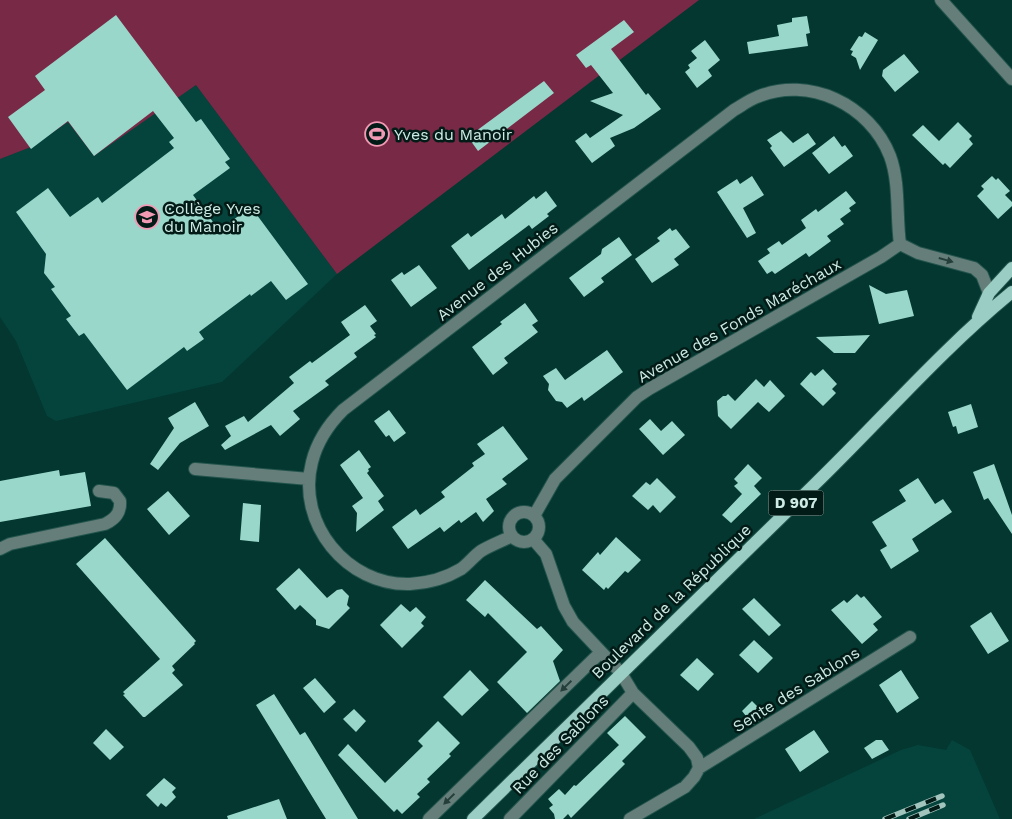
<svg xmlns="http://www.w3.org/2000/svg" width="1012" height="819" font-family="'Work Sans',sans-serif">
<rect width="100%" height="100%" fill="#033730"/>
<path fill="#05443c" d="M196,85L337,274L222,382L56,421L47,416L16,341L0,317V159L31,147L68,121L94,155Z
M952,740L970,750L1000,819H754L901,750L918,745L946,750Z"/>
<path fill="#782946" d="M0,0H699L337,274L196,85L94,156L68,122L31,147L0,159Z"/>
<path fill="#99d7ca" d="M116,15L196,122L201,119L230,159L225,162L230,168L193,195L219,230L251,207L308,284L286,300L271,281L251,296L250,294L199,332L204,339L187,351L184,347L127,390L84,333L79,336L66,319L71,316L51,289L55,287L44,273L46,254L16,212L48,188L70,217L98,197L102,203L174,148L169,142L174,138L153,111L94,156L68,121L31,149L8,117L45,90L35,76Z
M807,16L810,33L806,34L808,46L749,54L747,42L779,36L777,25L792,22V18Z
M624,20L634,32L611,49L646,95L648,93L661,109L634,128L610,138L615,146L592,163L575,141L586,133L590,138L623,115L590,101L613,93L591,65L586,68L576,55Z
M865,32L878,40L860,70L856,58L851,55L853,51L850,50L859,36L862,37Z
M705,40L720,60L708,70L712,76L697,88L685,72L690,68L688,65L697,58L691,51Z
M904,54L919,72L895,92L882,76L883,70Z
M544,81L554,93L478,151L468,137Z
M958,122L972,136L969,139L973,144L950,168L945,163L943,165L912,135L923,125L939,141Z
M781,131L793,143L808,133L816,144L784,167L770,148L772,146L767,140Z
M834,136L842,147L845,145L853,156L829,174L812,153Z
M752,176L764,195L743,208L756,233L747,238L717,192L737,179L740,184Z
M992,176L996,180L998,178L1010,191L1005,195L1012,202V206L998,219L977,196L984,189L981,186Z
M546,191L557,206L547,214L549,216L532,229L529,225L469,270L451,246L468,233L471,237L502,214L505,219L534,196L536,199Z
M846,191L856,203L849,208L851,211L840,219L844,224L827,236L831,241L809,257L806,253L775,274L772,271L767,274L758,261L770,253L767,249L779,241L782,245L806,228L801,220L816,209L818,212Z
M670,228L672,231L676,229L690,247L674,259L679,265L652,283L635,259L660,241L657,238Z
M619,237L632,255L601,278L604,282L584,297L569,278L601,254L602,249Z
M419,265L437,288L411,307L391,280L402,272L404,275Z
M869,285L886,294L907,290L914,316L879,324Z
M525,303L538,321L532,325L538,332L504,358L508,363L493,375L472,347L502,324L500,322Z
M365,305L377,321L370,326L376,334L374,335L376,337L354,353L357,357L325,381L329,385L293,411L300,419L280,436L271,425L225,450L221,445L231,436L225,426L244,416L248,422L294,383L289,377L310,361L312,363L350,335L341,322Z
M870,335L855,353H834L816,337Z
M607,350L623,372L584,401L582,397L567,408L562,402L556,401L548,390L549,384L543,376L556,368L565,380Z
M823,369L837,384L832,389L836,393L823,406L800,384L811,372L815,376Z
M756,379L764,387L770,380L785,396L769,412L758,402L731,429L718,416L717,401L723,396H726L728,394L735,401Z
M195,402L209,426L180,443L158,470L150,464L174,428L168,418Z
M971,404L978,427L958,434L956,426L953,427L948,412Z
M389,410L406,433L394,442L389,435L386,437L374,421Z
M650,419L661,431L672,421L685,435L663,455L639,429Z
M503,426L528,459L502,479L507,484L486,499L494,511L483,522L476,512L461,523L459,520L444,532L440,527L408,549L392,527L416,509L420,515L445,497L441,492L474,466L472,463L485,454L477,444Z
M359,450L371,467L368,469L369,471L367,473L384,496L378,501L384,510L356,532L357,513L352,506L363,498L340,465Z
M748,464L762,478L754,486L761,494L731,523L722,515L742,494L734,486L738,483L734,479Z
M994,464L1012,515V534L988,498L984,500L973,472Z
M59,470L60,476L85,472L91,506L0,522V481Z
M657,478L676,497L660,513L653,505L648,510L632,496L646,482L650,485Z
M918,478L935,504L943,499L952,512L912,539L919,551L891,569L880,550L887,546L872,522L906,501L899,490Z
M168,491L190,516L169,535L147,509Z
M243,503L261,505L259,542L240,540Z
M616,537L641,560L628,573L625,571L608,589L606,587L604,590L582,570L598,552L600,555Z
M105,538L196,641L194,643L195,644L172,666L175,670L172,673L183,685L145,717H143L123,695L125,694L123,692L160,659L76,564Z
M299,568L327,598L337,590L342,589L349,596L347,605L350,608L329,629L316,625V620L300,605L295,610L276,589Z
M485,580L537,629L541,626L563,650L553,661L560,681L527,713L497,682L527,652L488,613L485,617L466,600Z
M857,594L861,598L864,596L882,617L873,624L878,630L862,644L831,610L844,600L847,603Z
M754,598L781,625L769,636L742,609Z
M401,604L410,612L416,607L426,617L421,623L424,626L402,648L380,625Z
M991,612L1009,641L988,654L970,626Z
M754,640L773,658L758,673L739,655Z
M697,658L714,674L698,691L680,675Z
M470,670L489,690L462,716L443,697Z
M901,670L919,698L897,713L879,685Z
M315,678L336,702L324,713L303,688Z
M274,694L300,735L305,732L358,819H326L256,705Z
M752,701L767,716L753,725L742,711Z
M354,709L366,721L356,732L343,719Z
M625,716L646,737L622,761L625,764L571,818L568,814L563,819H555L554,814L549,808L553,805L548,799L559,789L565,795L574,785L576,786L619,745L607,733Z
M438,721L460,743L449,754L451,756L427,779L430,782L417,794L420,797L402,814L397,809L394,812L338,755L348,744L385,783L423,746L418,741Z
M106,729L124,747L110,760L93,743Z
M814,730L829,752L800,772L785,749Z
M876,740H882L889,750L872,759L864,748Z
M164,778L176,788L172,792L176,797L166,807L161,803L158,807L146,795Z
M279,799L287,819H228L227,816Z"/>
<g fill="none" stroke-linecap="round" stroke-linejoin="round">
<g stroke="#23544d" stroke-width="14">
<path id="minor" d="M941,0L1012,79
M900,244L918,253L974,268L982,275L989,293
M195,469L309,479
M509 527a15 15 0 1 1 30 0a15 15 0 1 1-30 0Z
M534,516L555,479L637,397L649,389L881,257L900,244
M512,536C502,541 491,545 481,551C474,556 468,564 461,569C446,578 427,583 410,584C347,586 296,523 312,462C317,442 328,425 343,410L734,110C741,106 749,100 757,97C809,75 870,105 890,156C900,183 896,215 900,244
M533,539L546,554L564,606L573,622L621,673L633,693L689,747L697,758L699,768L694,777L685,787L630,819
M0,549L10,544L105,524C115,519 121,513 120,501L114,493L99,491
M699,768L910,637
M429,819L601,652
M510,819L633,693"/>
</g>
<g stroke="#23544d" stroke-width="14">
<path id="major" d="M978,317L989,293L1012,268
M473,819C586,707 701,597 814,485C880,421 941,350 1012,292"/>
</g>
<use href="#minor" stroke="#657e79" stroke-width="12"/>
<use href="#major" stroke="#9acdc3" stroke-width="12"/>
<g stroke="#a1c4bd" stroke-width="5.5">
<path id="rail" d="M885,819L942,796
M909,819L943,805"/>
</g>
<use href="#rail" stroke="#031b17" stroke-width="4" stroke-dasharray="11" stroke-linecap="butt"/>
</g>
<defs><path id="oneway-solid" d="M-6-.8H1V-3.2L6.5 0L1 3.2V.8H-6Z" transform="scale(1.25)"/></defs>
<g fill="#253e39">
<use href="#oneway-solid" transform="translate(946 260) rotate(16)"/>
<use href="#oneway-solid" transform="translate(566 686) rotate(136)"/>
<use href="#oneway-solid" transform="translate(449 799) rotate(136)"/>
</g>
<defs>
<g id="stadium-ring" transform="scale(1.25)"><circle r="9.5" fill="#031b17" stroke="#f19ab3" stroke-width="1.5"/><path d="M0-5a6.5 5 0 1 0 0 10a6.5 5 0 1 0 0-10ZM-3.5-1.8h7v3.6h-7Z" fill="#f19ab3"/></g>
<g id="school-ring" transform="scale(1.25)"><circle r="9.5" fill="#031b17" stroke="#f19ab3" stroke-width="1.5"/><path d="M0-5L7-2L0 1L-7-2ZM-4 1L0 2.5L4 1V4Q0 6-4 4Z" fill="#f19ab3"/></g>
</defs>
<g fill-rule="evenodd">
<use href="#stadium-ring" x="377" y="134"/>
<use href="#school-ring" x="147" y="217"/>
</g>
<g text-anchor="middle" stroke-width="5" stroke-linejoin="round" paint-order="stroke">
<rect fill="#031b17" stroke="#90ada6" stroke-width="1" x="768.5" y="490.5" width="55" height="25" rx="4"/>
<g font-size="15" font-weight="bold" fill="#cdebe4">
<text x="796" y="508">D 907</text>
</g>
<g font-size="16" fill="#cdebe4" stroke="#031b17" text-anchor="start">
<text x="394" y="140">Yves du Manoir</text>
<text x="164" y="214">Collège Yves<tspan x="164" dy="18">du Manoir</tspan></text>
</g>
<g font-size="16" fill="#cdebe4" stroke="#031b17">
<text transform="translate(497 271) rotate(-38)" y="6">Avenue des Hubies</text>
<text transform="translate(739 320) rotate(-30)" y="6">Avenue des Fonds Maréchaux</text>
<text transform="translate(671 601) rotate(-44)" y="6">Boulevard de la République</text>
<text transform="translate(796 689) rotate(-32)" y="6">Sente des Sablons</text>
<text transform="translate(560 744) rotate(-46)" y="6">Rue des Sablons</text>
</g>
</g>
</svg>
